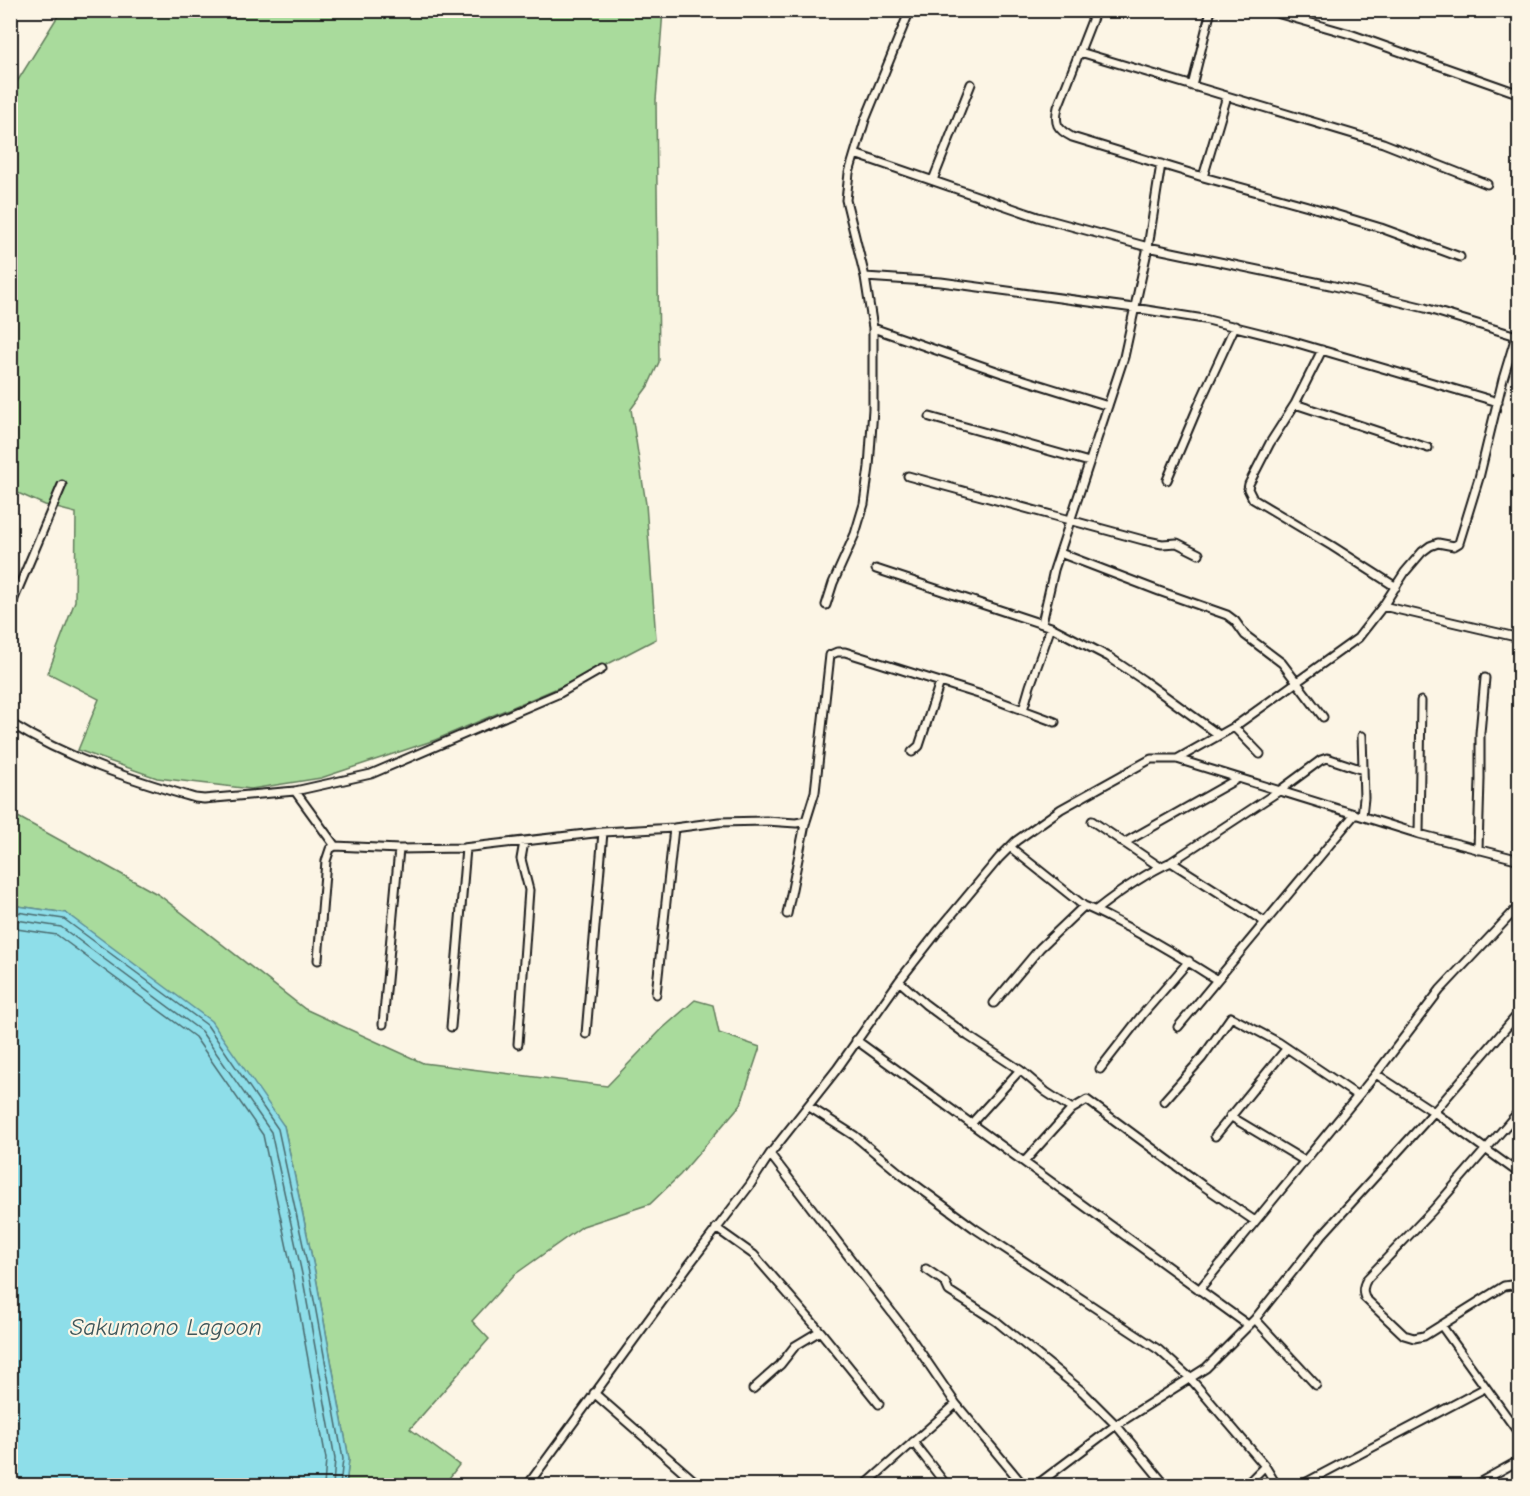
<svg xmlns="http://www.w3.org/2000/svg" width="1530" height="1496" font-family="'Comic Neue',sans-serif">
<rect width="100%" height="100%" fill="#fcf5e5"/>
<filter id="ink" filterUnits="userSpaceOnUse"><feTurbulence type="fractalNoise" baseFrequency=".0167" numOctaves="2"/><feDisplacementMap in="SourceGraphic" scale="12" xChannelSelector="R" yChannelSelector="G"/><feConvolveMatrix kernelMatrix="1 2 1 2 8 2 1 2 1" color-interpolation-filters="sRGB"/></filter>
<g filter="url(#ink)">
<path fill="#a9db9c" stroke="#627c5c" stroke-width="1.5" d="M61,11H663L656,100L659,362L648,386L631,409L646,504L656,639L581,678L435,740L321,778L251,789L157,778L78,750L99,699L48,673L75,601L76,513L45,505L11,490L10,93Z
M11,815L20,818L159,895L305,1009L423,1063L607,1086L662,1029L695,1000L713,1005L719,1033L760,1047L741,1104L680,1175L650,1204L583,1226L514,1275L472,1321L489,1339L410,1429L459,1465L444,1485H346L349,1459L315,1272L284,1126L66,913L11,905Z"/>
<path fill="#8edee9" stroke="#609097" stroke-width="1.5" d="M11,905L66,913L211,1021L284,1126L315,1272L349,1459L346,1485H11Z"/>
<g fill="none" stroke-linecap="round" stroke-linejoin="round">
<path stroke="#4a6a6e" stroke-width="1.5" d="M10,911L64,919L207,1025L278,1129L309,1273L343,1459L340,1486
M10,919L61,927L201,1031L271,1132L302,1274L335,1459L333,1486
M10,928L57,935L195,1037L263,1135L293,1276L326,1459L324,1486"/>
<g stroke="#1c1c1c" stroke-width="11">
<path id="street" d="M1096,10L1058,107C1054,124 1057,129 1072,137L1203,177L1308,206L1381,228L1460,257
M1266,10L1350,34L1520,94
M1080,52L1383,143L1487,184
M1192,86L1211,10
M855,154L1038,217L1148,247L1330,285L1425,308L1520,337
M1203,177L1227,96
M933,180L971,84
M865,277L941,282L1134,308L1204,319L1287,340L1498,402
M873,328L1002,373L1108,406
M1322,350L1295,404L1270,443L1249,484L1248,489L1253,499L1332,546L1396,587
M1295,404L1428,448
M930,417L1089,462
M908,476L1143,540L1162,544L1177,543L1199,554
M1167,480L1200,402L1235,326
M1060,553L1159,591L1227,615L1235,621L1245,635L1282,663L1323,717
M876,569L1051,627L1109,657L1143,680L1219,735
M826,605L833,583L855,534L864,504L869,467L873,409V328L865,277L846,200L849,173L865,120L910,10
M1383,606L1520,638
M10,608L62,485
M1042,623L1054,570L1124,357L1148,247L1161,164
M1023,710L1030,686L1051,627
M10,723C68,759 130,779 195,798L204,799L295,791L371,774L560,693L602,669
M1234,727L1260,754
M1362,736L1364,798L1362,816
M912,752L919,746L940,682
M1177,759L1234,727L1358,638L1383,606L1405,572L1422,552L1430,546L1438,543L1454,546L1459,543L1479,478L1503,379L1516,336
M295,791L335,846L399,849L463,848L603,832L674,828L719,822L766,821L796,823L806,821
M1092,821L1160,867
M1419,834L1421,701
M1124,843L1237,779
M1010,847L1084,906C1100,912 1115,921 1131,929C1160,945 1189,962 1217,980
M1478,850L1480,779V733L1485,678
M1171,862L1265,922
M1096,910C1119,892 1144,874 1171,862L1279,791L1321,760L1327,758L1363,770
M787,914L805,824L815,792L830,655L837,652H845L988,697L1055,722
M318,960L326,861L330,849L335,846
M899,981L925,1004L968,1036L1020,1070L1046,1092L1072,1109L1087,1100L1202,1185L1255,1221
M656,994L674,828
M994,1003L1040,948L1084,906
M383,1024L399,849
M451,1027L466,848
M1178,1027L1355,814
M586,1034L603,832
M856,1040L1248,1325
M518,1044L529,890L521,859L524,842
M1100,1069L1142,1015L1189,961
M1376,1074L1434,1112L1520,1174
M1164,1101L1202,1058L1231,1017L1278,1042L1358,1096
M808,1106L855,1136L902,1175L974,1228L1159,1350L1190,1378L1265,1466L1277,1486
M1520,1110L1433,1210L1367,1279C1363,1286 1362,1291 1365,1298L1404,1335L1414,1338L1424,1336L1504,1286L1511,1285L1520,1287
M1230,1116L1305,1161
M971,1124L1020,1070
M1215,1136L1287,1048
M770,1154L906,1331L956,1404L1024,1486
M1024,1162L1072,1109
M716,1228L754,1255L820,1331L879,1404
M926,1269L945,1282L949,1291L996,1321L1083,1392L1116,1425L1166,1486
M1199,1290L1376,1074L1440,990L1520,905
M1255,1319L1316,1385
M1441,1325L1520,1435
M753,1389L780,1365L795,1346L820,1331
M594,1393L700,1486
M913,1442L947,1486
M527,1486L688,1266L750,1185L770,1154L837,1069L899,981L939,930L999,858L1016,841L1061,809L1151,759H1177L1419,834L1520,860
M864,1486L956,1404
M1035,1486L1116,1425L1206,1368L1255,1319L1322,1235L1434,1112L1518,1014
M1245,1486L1265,1466
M1299,1486L1485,1388
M1473,1486L1520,1460"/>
</g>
<use href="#street" stroke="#fcf5e5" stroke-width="7"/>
</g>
</g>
<g text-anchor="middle" stroke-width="4.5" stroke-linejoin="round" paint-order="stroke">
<g font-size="24" font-style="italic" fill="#3e565a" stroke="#fcf5e5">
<text x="166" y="1335">Sakumono Lagoon</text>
</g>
</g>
<rect width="1530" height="1496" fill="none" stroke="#fcf5e5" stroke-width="36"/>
<rect x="18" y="18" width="1494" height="1460" fill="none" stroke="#1c1c1c" stroke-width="2" filter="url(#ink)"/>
</svg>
